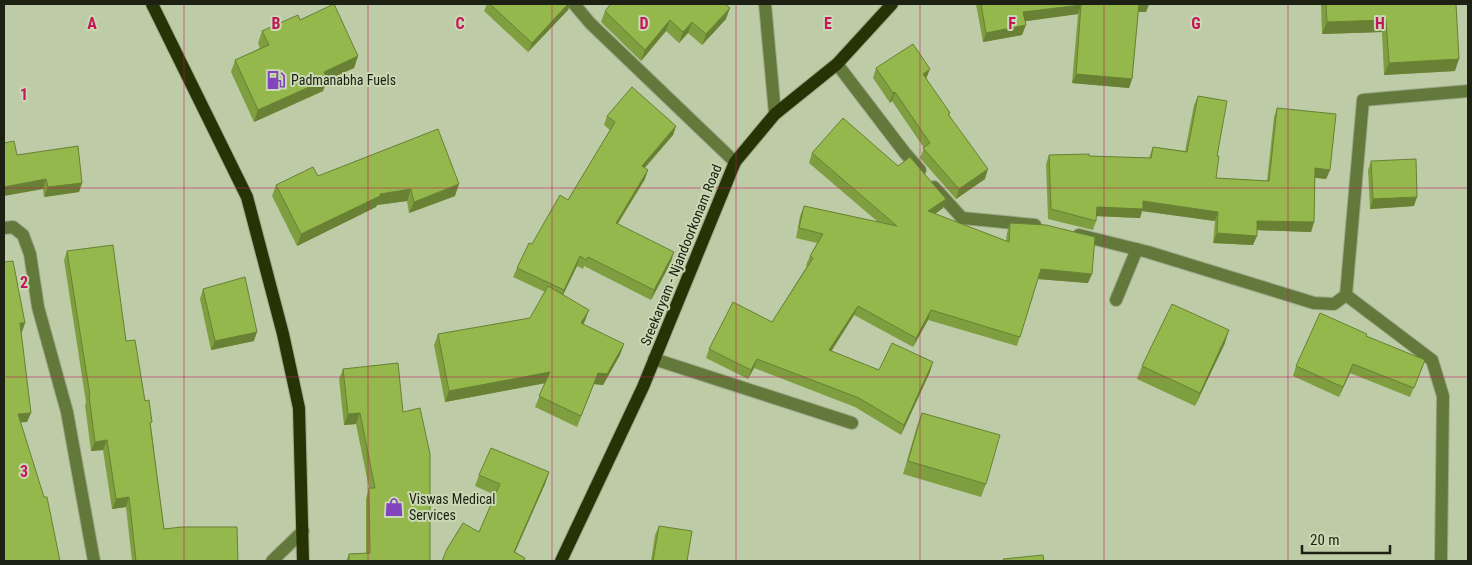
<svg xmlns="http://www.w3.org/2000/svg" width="1472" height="565" font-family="'Roboto Condensed',sans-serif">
<rect width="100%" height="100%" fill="#bdcba7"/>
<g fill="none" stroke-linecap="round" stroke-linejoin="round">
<g stroke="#9da989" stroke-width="14">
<path id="minor" d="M574,4L590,23L735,162
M765,4L775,114
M837,64L905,153L920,170
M934,187L962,218L1035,225
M4,228L13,227L23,235L30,254L38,307L67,412L94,561
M1079,235L1148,252L1314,303L1334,304L1346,295L1363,100L1468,91
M1346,295L1432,360L1443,396L1441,561
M1116,300L1137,249
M654,359L852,423
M272,561L303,531"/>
</g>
<g stroke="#9da989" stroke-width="14">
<path id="major" d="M152,4L247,197L283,334L299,408L303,561
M561,561L643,387L735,162L775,114L837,64L892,4"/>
</g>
<use href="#minor" stroke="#63793b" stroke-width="12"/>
<use href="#major" stroke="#253305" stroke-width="12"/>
</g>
<path fill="#7f9e40" d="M487,4H570L568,10L528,52L484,11Z
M976,4H1149L1146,12H1138L1132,79L1129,88L1072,83L1078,14L1025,21L1022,35L983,42Z
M1321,4H1456L1455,71L1384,75L1382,32L1322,34Z
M605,11L726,19L702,45L688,33L679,43L666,31L641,61L601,22Z
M300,20L358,56L354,68L327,80L323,91L254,122L231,72L235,60L260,48L258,43L262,31Z
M876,68L926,79L950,113L949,115L985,179L956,199L920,158L924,148L892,101L890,103L873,78Z
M1198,96L1217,156L1216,178L1267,181L1274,117L1277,108L1330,170L1326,179L1315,178L1314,222L1311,232L1257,230L1253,245L1213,243L1215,221L1142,211L1140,218L1096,216V221L1093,230L1048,219L1046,164L1049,155L1149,158L1153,147L1185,151L1194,105Z
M607,116L676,126L673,135L645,168V179L618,224L671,262L651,300L584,266L583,269L577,266L563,295L585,321L583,324L620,355L603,385L594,384L577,427L535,407L545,383L445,402L434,345L438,334L530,318L545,292L513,277L517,268L532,244L568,200L610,130L604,125Z
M812,153L943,208L935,214L1006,241L1007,233L1010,223L1088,283L1038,279L1017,346L928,320L913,347L854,315L831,351L879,370L930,372L901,435L855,407L754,368L748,379L706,358L709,349L772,322L807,266L806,265L810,256L817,243L796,238L800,216L804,206L878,222L809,163Z
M17,155L82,183L79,192L44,197L43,189Z
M1371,161L1414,206L1370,209L1368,170Z
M318,176L455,196L409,213L407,201L377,205L376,207L297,246L272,196L276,185Z
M67,251L126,341L145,401L151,426L164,529L238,561H132L126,507L112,509L103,450L91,451L85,405L86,402L64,260Z
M203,289L254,341L211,350L200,299Z
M1366,336L1425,360L1410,397L1350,373L1339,397L1293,376L1296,366Z
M1225,343L1195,406L1137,379L1142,366Z
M343,369L403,412L430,561H346L349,554L366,553V499L369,488L356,424L344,425L339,379Z
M922,413L986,484L981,497L903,474L917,426Z
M549,472L545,484L515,552L525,558L524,561H442L479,532L495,495L475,486L479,475Z
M659,526L687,561H651L655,535Z"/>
<path fill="#688134" d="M568,4H570L568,10L528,52L532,43Z
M1139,4H1149L1146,12H1136Z
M1081,5L1078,14L1020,22L1023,12Z
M730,8L726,19L702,45L706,34Z
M670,20L666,31L641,61L645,50Z
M1386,20L1382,32L1322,34L1327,22Z
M692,22L688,33L679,43L683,32Z
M1026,25L1022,35L983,42L986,33Z
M358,56L354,68L327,80L323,91L254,122L258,110L324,72Z
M1459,59L1455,71L1384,75L1389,63Z
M930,69L926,79L919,83L923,74Z
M1076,74L1132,79L1129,88L1072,83Z
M895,92L892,101L890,103L893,93Z
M676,126L673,135L638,175L642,166Z
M1315,168L1330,170L1326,179L1312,177Z
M988,169L985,179L956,199L959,189Z
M648,170L645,179L612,232L616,223Z
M46,179L43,189L4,196V187Z
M82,183L79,192L44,197L48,187Z
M459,184L455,196L409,213L414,202Z
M411,189L407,201L377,205L376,207L297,246L301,234L380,194Z
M1417,197L1414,206L1370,209L1373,199Z
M946,199L943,208L925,221L928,211Z
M1143,201L1218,212L1215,221L1142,211L1140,218L1094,216L1097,207Z
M1257,221L1314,222L1311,232L1254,230Z
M1217,233L1257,236L1253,245L1213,243Z
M674,252L671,262L651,300L654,290Z
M580,256L577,266L561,299L564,290Z
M1041,269L1092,274L1088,283L1037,279Z
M858,306L854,315L826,360L829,350Z
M589,310L585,321L577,334L581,323Z
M931,310L928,320L913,347L916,338Z
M20,323H25L22,332L17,333Z
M1229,330L1225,343L1195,406L1200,393Z
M257,332L254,341L211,350L215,341Z
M624,344L620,355L603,385L594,384L577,427L598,373Z
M757,359L754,368L748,379L751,370Z
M933,362L930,372L901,435L904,425Z
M1353,364L1350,373L1339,397L1343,387Z
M550,372L546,383L445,402L449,391Z
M31,413L27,422L15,423L18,414Z
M360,413L356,424L344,425L348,414Z
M107,440L103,450L91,451L95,442Z
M549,472L545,484L511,561L514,552Z
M129,497L126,507L112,509L116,499Z"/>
<path fill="#94b84b" stroke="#688134" d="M334,4L358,56L324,72L327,79L258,110L235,60L269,45L262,31L298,15L300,20Z
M490,4H568L532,43Z
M611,4H725L730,8L706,34L692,22L683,32L670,20L645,50L605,11Z
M981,4H1139L1132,79L1076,74L1081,5L1023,12L1026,25L986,33Z
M1326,4H1456L1459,59L1389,63L1386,20L1327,22Z
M913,44L930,69L923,74L950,113L948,114L988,169L959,189L923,148L930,143L895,92L893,93L876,68Z
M632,87L676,126L642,166L648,170L616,223L674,252L654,290L588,257L586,260L580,256L564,290L517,268L529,243L532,244L560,195L568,200L615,122L607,116Z
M1198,96L1227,101L1217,156H1219L1216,178L1269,181L1277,108L1336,114L1330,170L1315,168L1314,222L1257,221V236L1217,233L1218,212L1143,201V209L1097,207L1096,221L1051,209L1049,155L1089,154V156L1151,158L1153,147L1187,152Z
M843,118L898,166L910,157L946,199L928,211L1009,242L1010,223L1046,225L1095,237L1092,274L1041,269L1020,337L931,310L916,338L858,306L829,350L879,370L892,343L933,362L904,425L859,398L757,359L751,370L709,349L733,302L772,322L813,258L810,256L823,234L799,228L804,206L897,226L812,153Z
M438,129L459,184L414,202L411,189L380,194V196L301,234L276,185L313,167L318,176Z
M14,141L17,155L78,146L82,183L48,187L46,179L4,187V143Z
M1416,159L1417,197L1373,199L1371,161Z
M113,245L126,341L135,340L145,401L149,400L152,422L150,423L164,529L182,527H237L238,561H136L129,497L116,499L107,440L95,442L89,396L90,395L67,251Z
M13,261L25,323H20L31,413L18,414L44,497H47L60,561H4V262Z
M245,277L257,332L215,341L203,289Z
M548,286L589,310L581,323L624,344L607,374L598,373L581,416L539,396L550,372L449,391L438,334L530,318Z
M1172,304L1229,330L1200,393L1142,366Z
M1320,313L1367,334L1366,336L1425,360L1414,388L1353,364L1343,387L1296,366Z
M398,363L403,412L420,408L430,454V561H349V554L370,553L369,488H375L360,413L348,414L343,369Z
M922,413L1000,435L986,484L908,461Z
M491,448L549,472L514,552L525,558L523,561H442L447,549L463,523L479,532L500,484L479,475Z
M659,526L692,531L687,561H653Z
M1043,555L1044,561H1004L1003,559Z"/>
<path fill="none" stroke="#c2185b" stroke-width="1" stroke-opacity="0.55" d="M184,4V561M368,4V561M552,4V561M736,4V561M920,4V561M1104,4V561M1288,4V561M4,188H1468M4,377H1468"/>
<defs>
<g id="fuel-bare" transform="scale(1.5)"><path d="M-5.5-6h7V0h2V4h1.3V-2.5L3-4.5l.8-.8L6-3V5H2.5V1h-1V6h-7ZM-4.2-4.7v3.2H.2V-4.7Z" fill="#8345bb" stroke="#cad8b4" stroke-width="2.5" paint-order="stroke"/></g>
<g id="shop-bare" transform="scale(1.5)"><path d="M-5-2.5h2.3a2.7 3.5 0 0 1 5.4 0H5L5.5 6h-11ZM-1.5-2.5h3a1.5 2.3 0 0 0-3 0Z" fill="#8345bb" stroke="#cad8b4" stroke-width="2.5" paint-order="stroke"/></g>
</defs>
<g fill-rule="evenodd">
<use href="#fuel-bare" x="276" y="80"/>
<use href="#shop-bare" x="394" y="507"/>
</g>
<g text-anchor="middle" stroke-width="4" stroke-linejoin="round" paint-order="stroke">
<g font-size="14" fill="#1c2113" stroke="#cad8b4" text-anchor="start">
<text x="291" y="85">Padmanabha Fuels</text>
<text x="409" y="504">Viswas Medical<tspan x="409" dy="16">Services</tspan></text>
</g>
<g font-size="14" fill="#1c2113" stroke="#cad8b4">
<text transform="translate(681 255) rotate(-68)" y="5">Sreekaryam - Njandoorkonam Road</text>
</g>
</g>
<g font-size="16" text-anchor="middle" font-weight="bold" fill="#c2185b" stroke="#cad8b4" stroke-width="4" stroke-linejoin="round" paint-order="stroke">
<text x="92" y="29">A</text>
<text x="276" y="29">B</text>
<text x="460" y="29">C</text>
<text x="644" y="29">D</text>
<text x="828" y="29">E</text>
<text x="1012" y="29">F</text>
<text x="1196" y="29">G</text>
<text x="1380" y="29">H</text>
<text x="24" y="100">1</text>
<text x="24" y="288">2</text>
<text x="24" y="477">3</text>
</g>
<rect width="1472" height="565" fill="none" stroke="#1c2113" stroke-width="10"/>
<path d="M1302 545v8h88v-8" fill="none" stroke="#1c2113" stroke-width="2.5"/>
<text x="1310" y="545" font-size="15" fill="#1c2113" stroke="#cad8b4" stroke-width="4" paint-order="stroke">20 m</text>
</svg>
